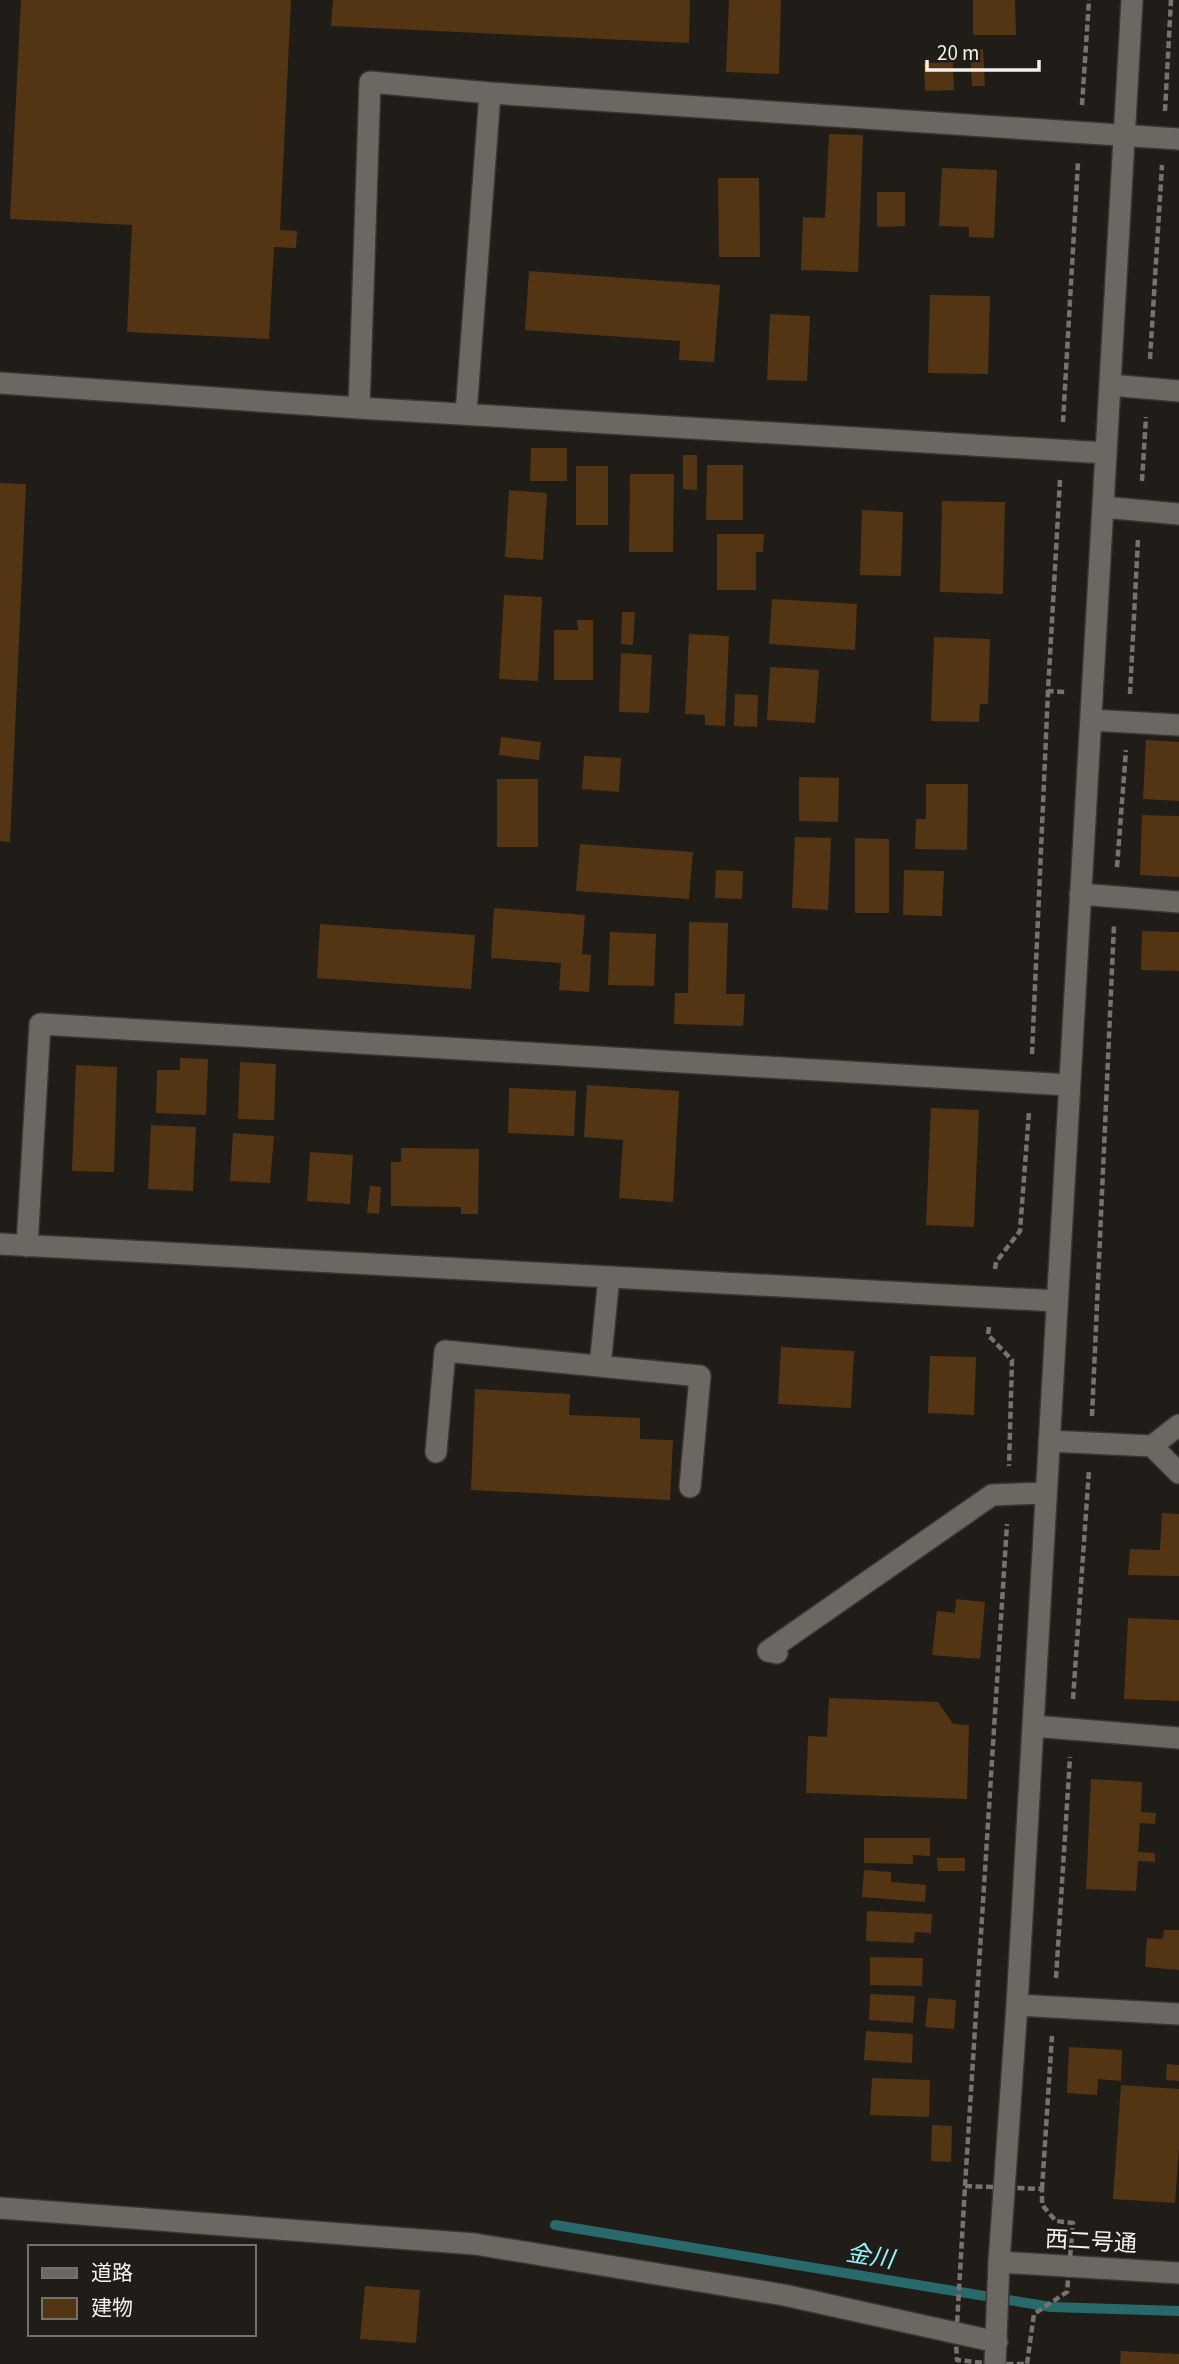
<svg xmlns="http://www.w3.org/2000/svg" width="1179" height="2364" font-family="'Source Sans 3','Noto Sans JP',sans-serif">
<rect width="100%" height="100%" fill="#201c17"/>
<g fill="none" stroke-linecap="round" stroke-linejoin="round">
<path stroke="#28696b" stroke-width="10" d="M555,2225L1051,2307L1179,2311"/>
</g>
<path fill="#543513" d="M21,0H291L280,230L297,231L296,248L274,247L269,339L127,332L132,225L10,219Z
M333,0H690L689,43L331,26Z
M729,0H781L779,74L726,72Z
M973,0H1015L1016,35H973Z
M983,49L985,86H972L970,50Z
M953,62L954,90L925,91L924,63Z
M829,134L863,135L858,272L801,270L803,217L825,218Z
M942,168L997,170L994,238L969,237V227L939,226Z
M718,178H759L760,257H719Z
M877,192H905V226L877,227Z
M529,271L720,285L714,362L679,360L680,341L525,330Z
M930,295L990,296L988,374L928,373Z
M770,314L810,316L807,381L767,380Z
M531,448H567V481H530Z
M683,455H697V490L683,489Z
M707,465H743V520H706Z
M576,466H608V525H576Z
M630,474H674L673,552H629Z
M0,483L26,484L10,842L0,841Z
M509,490L547,493L543,560L505,557Z
M942,501L1005,502L1003,594L940,592Z
M862,510L903,512L901,576L860,575Z
M717,534H764L763,552H756V590H717Z
M504,595L542,597L538,681L499,679Z
M772,599L857,604L855,650L769,644Z
M622,612H635L633,645L621,644Z
M577,620H593V680H554V630H578Z
M689,634L729,636L725,726L705,725V715L685,714Z
M934,637L990,639L988,704H980L979,722L931,721Z
M621,653L652,655L649,713L619,712Z
M770,667L819,670L815,723L767,720Z
M735,694L758,695L757,727L734,726Z
M501,737L541,742L539,760L499,755Z
M1146,740L1179,742V801L1143,799Z
M584,756L621,758L619,792L582,789Z
M799,777L839,778L838,822L799,821Z
M497,779H538V847H497Z
M926,784H968L967,850L915,849L916,819H926Z
M1142,815L1179,816V877L1140,875Z
M795,837L831,838L828,910L792,908Z
M855,838L889,839V913H855Z
M580,844L693,852L689,899L576,891Z
M716,870L743,871L742,899L715,898Z
M904,870L944,871L942,916L903,915Z
M494,908L585,915L582,954L591,955L589,992L559,990L561,963L491,958Z
M689,922L728,923L726,994H745L743,1026L674,1024L675,993H688Z
M320,924L475,935L471,989L317,978Z
M1142,931L1179,932V971L1141,970Z
M610,932L656,934L654,986L608,985Z
M180,1058L208,1059L206,1115L156,1113L157,1070H180Z
M240,1062L276,1064L274,1120L238,1119Z
M76,1065L117,1067L114,1172L72,1171Z
M587,1085L679,1091L673,1202L619,1198L623,1140L584,1137Z
M509,1088L576,1091L574,1136L508,1133Z
M931,1108L979,1110L974,1227L926,1225Z
M151,1125L196,1127L193,1191L148,1189Z
M233,1133L274,1136L270,1183L230,1181Z
M401,1148L479,1149L478,1214H461V1207L391,1206V1162H401Z
M310,1152L353,1155L350,1204L307,1201Z
M370,1186L381,1187L379,1214L367,1213Z
M781,1347L854,1351L851,1408L778,1404Z
M930,1356L976,1357L974,1415L928,1413Z
M475,1389L570,1394L569,1415L640,1418V1439L673,1440L670,1500L471,1490Z
M1162,1513L1179,1514V1576L1128,1575L1130,1549L1160,1550Z
M956,1599L985,1602L980,1659L932,1655L937,1611L955,1613Z
M1128,1618L1179,1620V1701L1124,1699Z
M829,1698L938,1702L953,1724L969,1725L967,1799L806,1793L808,1736L827,1737Z
M1091,1779L1142,1782L1141,1812L1156,1813L1155,1824L1140,1823L1138,1852L1155,1853V1862L1138,1861L1136,1891L1086,1889Z
M864,1838H930V1856L913,1855V1864L864,1863Z
M937,1858H965V1871H938Z
M864,1870L891,1872V1882L926,1885L925,1902L862,1897Z
M867,1911L932,1914L931,1933L915,1932L914,1943L866,1941Z
M1164,1930H1179V1970L1145,1967L1147,1938L1163,1939Z
M870,1957L923,1958L922,1986L870,1985Z
M870,1994L915,1996L913,2023L869,2020Z
M928,1998L956,2000L954,2029L925,2027Z
M866,2031L913,2034L912,2063L864,2060Z
M1069,2047L1122,2050L1121,2081L1098,2079L1097,2095L1067,2093Z
M1167,2064L1179,2065V2081L1166,2080Z
M872,2078L930,2080L929,2117L870,2115Z
M1121,2085L1179,2089V2147L1175,2203L1113,2199Z
M932,2125L952,2126L951,2162L931,2161Z
M365,2286L420,2290L416,2343L360,2339Z
M1121,2351L1179,2354V2364H1120Z"/>
<g fill="none" stroke-linecap="round" stroke-linejoin="round">
<g stroke="#393533" stroke-width="24">
<path id="minor" d="M0,383L359,408L1106,453
M1110,385L1179,391
M359,408L370,82L490,93
M466,413L490,93L1179,139
M1103,507L1179,514
M1091,720L1179,725
M1080,894L1179,902
M0,1244L1057,1301
M27,1246L40,1024L1069,1085
M600,1366L609,1277
M1049,1441L1152,1446L1179,1425
M1152,1446L1179,1473
M436,1452L445,1351L700,1376L690,1487
M777,1653L768,1651L992,1495L1046,1493
M1033,1726L1179,1738
M1017,2005L1179,2014
M0,2208L475,2244L784,2295L997,2342
M999,2262L1179,2273
M995,2364L999,2262L1017,2005L1132,0"/>
</g>
<path stroke="#76726e" stroke-width="4.5" stroke-dasharray="7 3.5" stroke-linecap="butt" d="M1082,105L1089,0
M1165,111L1171,0
M1150,359L1162,165
M1063,422L1078,162
M1060,480L1048,691L1065,692
M1142,481L1146,417
M1130,694L1138,539
M1117,867L1126,750
M1032,1054L1048,691
M995,1269L996,1262L1020,1231L1029,1112
M989,1327L988,1335L1012,1360L1009,1466
M1092,1416L1114,925
M1073,1699L1089,1470
M1056,1978L1070,1757
M965,2186L1007,1524
M965,2186L1042,2189V2205L1056,2221L1073,2223L1067,2292L1034,2314L1027,2364H995L957,2360L956,2342Z
M1042,2189L1052,2036"/>
<use href="#minor" stroke="#6d6762" stroke-width="21"/>
</g>
<g text-anchor="middle" stroke-width="5" stroke-linejoin="round" paint-order="stroke">
<g font-size="23" fill="#f3f0ed" stroke="#201c17">
<text transform="translate(1091 2241) rotate(3)" y="8">西二号通</text>
</g>
<g font-size="24" font-style="italic" fill="#92f7fa" stroke="#201c17">
<text transform="translate(870 2256) rotate(9)" y="8">金川</text>
</g>
</g>
<rect x="28" y="2245" width="228" height="91" fill="#201c17" stroke="#74716d" stroke-width="2"/>
<rect x="42" y="2268" width="35" height="10" fill="#6d6762" stroke="#74716d" stroke-width="2"/>
<text x="91" y="2280" font-size="21" fill="#f3f0ed">道路</text>
<rect x="42" y="2298" width="35" height="21" fill="#543513" stroke="#74716d" stroke-width="2"/>
<text x="91" y="2315" font-size="21" fill="#f3f0ed">建物</text>
<path d="M927 60v10h112v-10" fill="none" stroke="#f3f0ed" stroke-width="3.5"/>
<text x="937" y="60" font-size="21" fill="#f3f0ed" stroke="#201c17" stroke-width="5" paint-order="stroke">20 m</text>
</svg>
